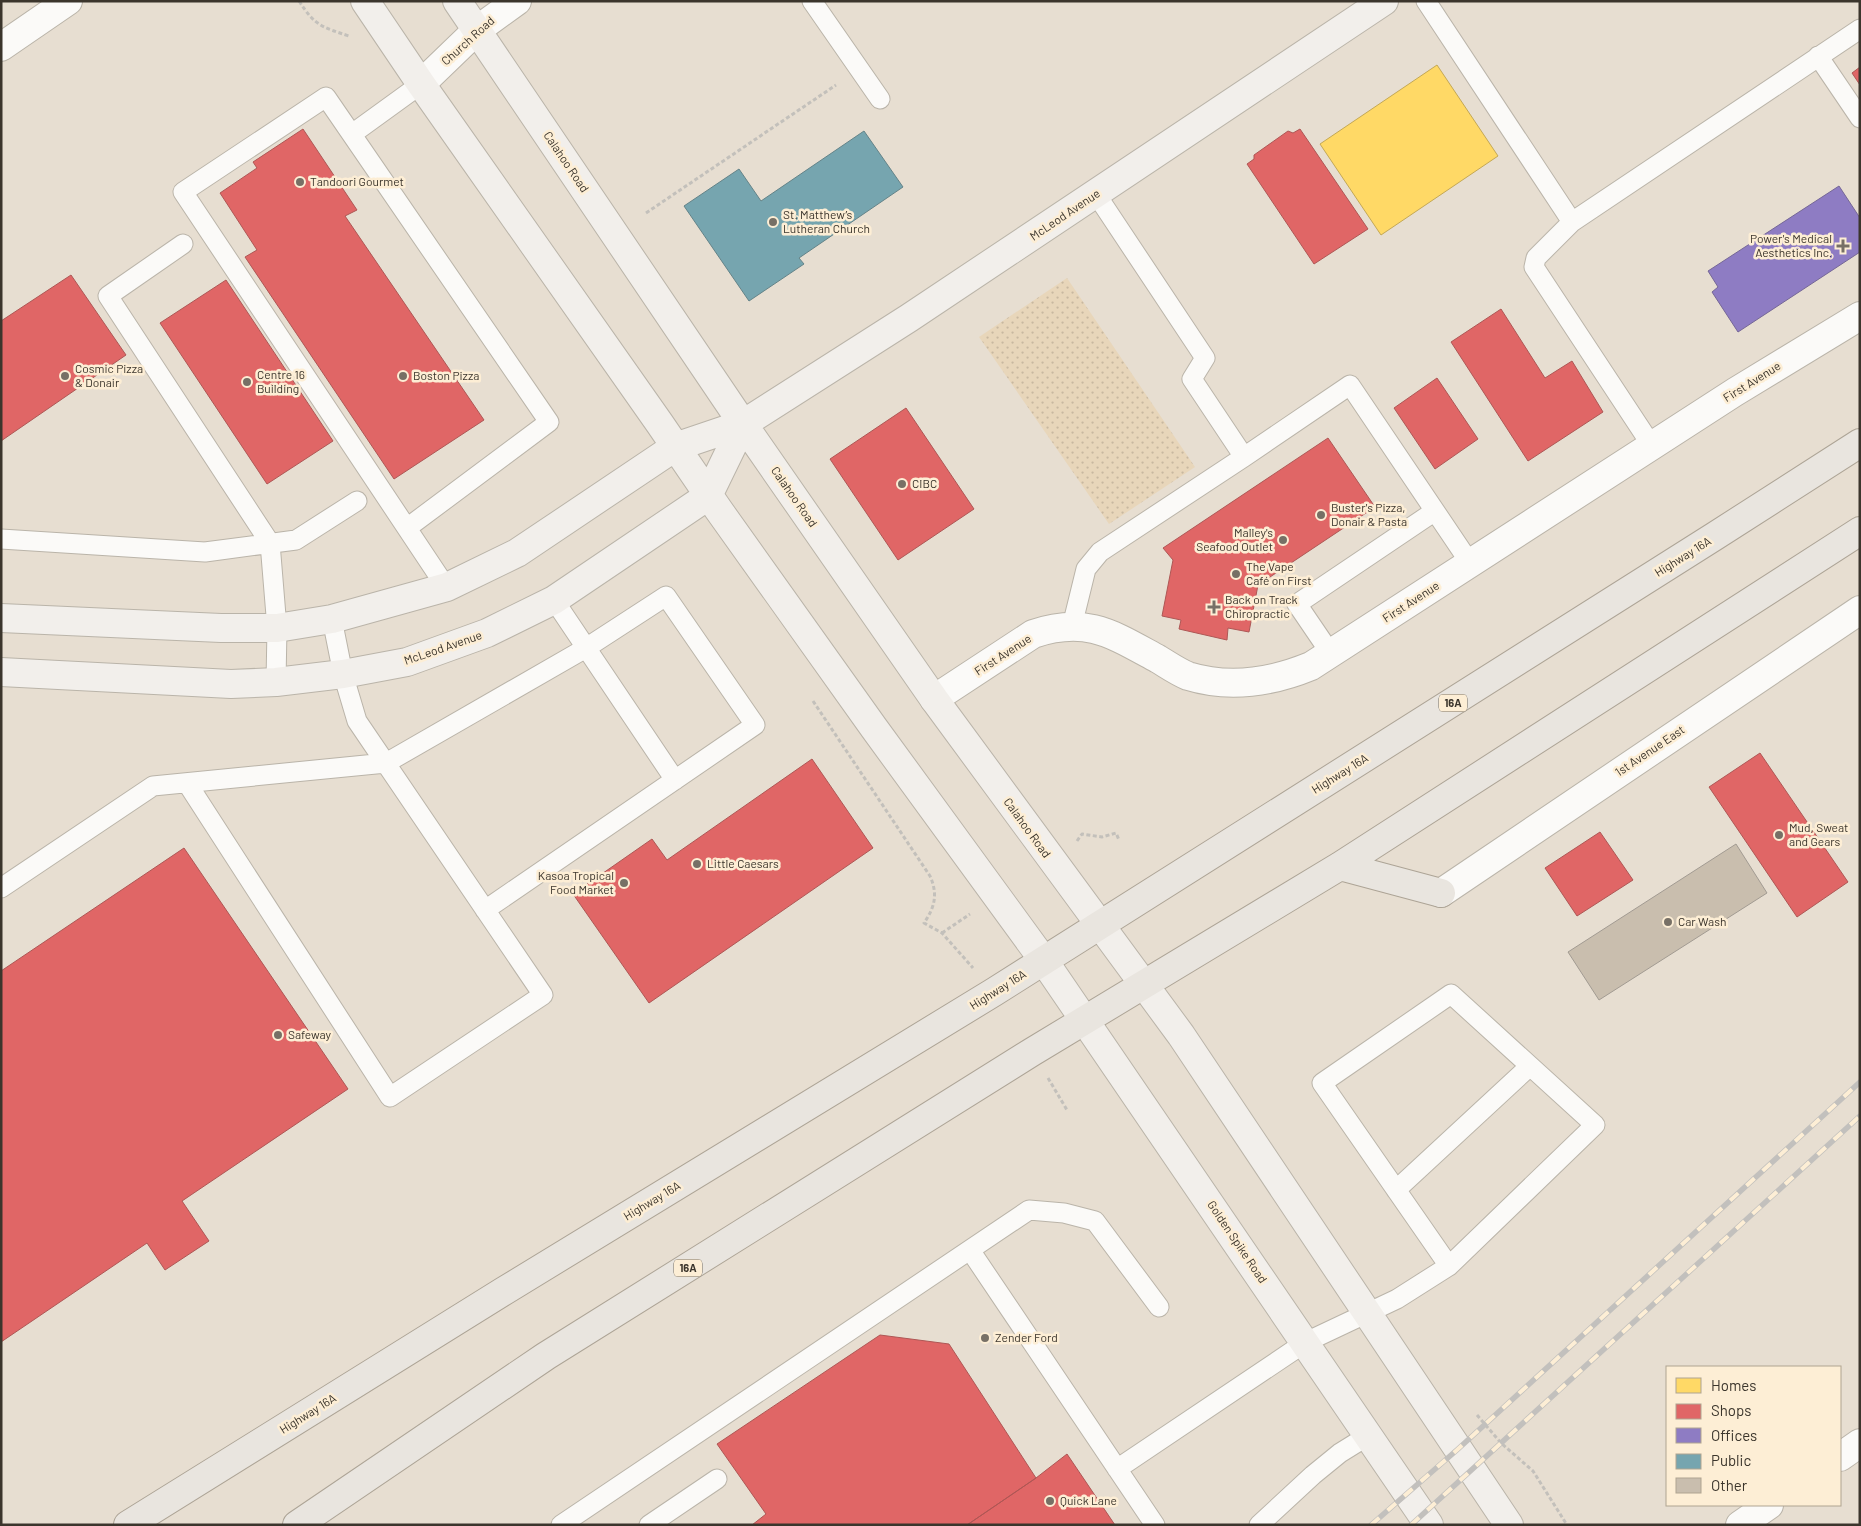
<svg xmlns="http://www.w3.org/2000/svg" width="1861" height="1526" font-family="Barlow,sans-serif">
<defs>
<pattern id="grass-dots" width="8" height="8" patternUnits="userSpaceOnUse" patternTransform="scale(1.25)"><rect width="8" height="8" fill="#e8d6ba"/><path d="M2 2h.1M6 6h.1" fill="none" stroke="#c8b8a0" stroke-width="1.8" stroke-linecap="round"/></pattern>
</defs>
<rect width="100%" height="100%" fill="#e7ded1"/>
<path fill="url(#grass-dots)" d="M1067,278L1195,467L1109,524L979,337Z"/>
<path fill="#ffd966" stroke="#c4a855" d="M1437,65L1498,156L1381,235L1320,144Z"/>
<path fill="#e06666" stroke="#ae5755" d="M1860,67V85L1852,73Z
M303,129L357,210L345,216L484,420L394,479L245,257L257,250L220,193L257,168L253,162Z
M1300,129L1368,229L1314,264L1247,164L1254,159V155L1288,131L1293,133Z
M71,275L126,355L1,441V321Z
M226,280L333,441L267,484L160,323Z
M1501,309L1545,378L1572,361L1603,412L1528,461L1451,342Z
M1437,378L1478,439L1435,469L1394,408Z
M906,408L974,509L898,560L830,459Z
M1328,438L1375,507L1258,585L1249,632L1228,628L1227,640L1179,629L1181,620L1162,616L1173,560L1163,548Z
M1760,753L1848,882L1797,917L1709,787Z
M812,759L873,848L649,1003L573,894L652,839L667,860Z
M1600,832L1633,880L1577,916L1545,868Z
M184,848L348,1089L182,1201L209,1241L165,1270L147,1243L1,1342V971Z
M880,1335L949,1344L1036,1478L967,1525H752L766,1514L717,1444Z
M1067,1454L1115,1525H967L1036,1478Z"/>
<path fill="#8e7cc3" stroke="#756796" d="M1839,186L1860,218V252L1738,332L1712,292L1718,287L1708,271Z"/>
<path fill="#76a5af" stroke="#648388" d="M864,131L903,187L799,258L804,264L749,301L684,206L739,169L761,201Z"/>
<path fill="#c9beae" stroke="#a29b92" d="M1736,844L1767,893L1599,1000L1568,952Z"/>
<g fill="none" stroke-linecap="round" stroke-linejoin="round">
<g stroke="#bab4a9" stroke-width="21">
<path id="lane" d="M812,1L880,99
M1426,1L1572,222L1860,29
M1818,56L1860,118
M352,134L421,84
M1096,194L1205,358L1192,379L1244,457
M1572,222L1536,258L1534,267L1652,446
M183,244L108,296L270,543L277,628L276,682
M407,528L549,422L326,97L183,192L446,587
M1,539L205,552L296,540L357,501
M554,600L675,780
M1072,626L1086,569L1100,552L1244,457L1350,385L1470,563
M1331,654L1297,604L1435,511
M187,783L390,1097L543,995L357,721L343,674L332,619
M1,888L153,786L386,763L586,648L666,596L755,725L485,910
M1396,1190L1530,1066
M970,1250L1155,1525
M1117,1469L1306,1342L1397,1299L1449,1266L1595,1125L1451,994L1322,1083L1449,1266
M561,1525L1029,1210L1064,1213L1095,1221L1159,1307
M649,1525L717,1479
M1259,1525L1313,1475L1340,1453L1369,1435"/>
</g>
<g stroke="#bab4a9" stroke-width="30">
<path id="street" d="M1,47L68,1
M421,84L477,30L517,1
M934,699L1033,634C1087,616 1112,634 1158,659C1168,665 1178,672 1188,676C1230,689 1272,682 1311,666L1735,392L1860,316
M1441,893L1860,610
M1840,1457L1860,1443
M1740,1525L1769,1505"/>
</g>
<g stroke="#bab4a9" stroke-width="30">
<path id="secondary" d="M365,1L421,84L660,424L718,509L874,728L1044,961L1429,1525
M457,1L743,424L934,699L1181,1035L1509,1525
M1,618L221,628H277L332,619L447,587L517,553L675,447L743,424L909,318L1384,1
M1,672L231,684L276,682L343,674L407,662L487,633L554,600L708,496L743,424"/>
</g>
<g stroke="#ada496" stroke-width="30">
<path id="primary" d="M1340,866L1441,893
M128,1525L504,1291L994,992L1715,536L1860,443
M297,1525L546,1356L1032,1052L1340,866L1860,531"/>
</g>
<path stroke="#c3c0bb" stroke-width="3" stroke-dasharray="4 2.5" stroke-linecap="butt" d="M299,1C315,26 322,27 349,36
M646,213L836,85
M813,701L930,876C938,894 935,907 924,923L942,933L973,968
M1077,841L1082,834L1102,837L1116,833L1119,840
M942,933L970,914
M1048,1078L1067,1110
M1477,1415L1501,1443L1533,1471L1567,1525"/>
<use href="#lane" stroke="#fbfaf8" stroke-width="19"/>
<use href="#street" stroke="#fbfaf8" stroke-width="28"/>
<use href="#secondary" stroke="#f2efeb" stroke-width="28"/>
<use href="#primary" stroke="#e9e5df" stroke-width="28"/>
<g stroke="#c2c0bd" stroke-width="5.5">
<path id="rail" d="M1371,1525L1458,1449L1860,1082
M1411,1525L1860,1116"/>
</g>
<use href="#rail" stroke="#fdeed5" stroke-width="4" stroke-dasharray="11" stroke-linecap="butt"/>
</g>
<g fill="#777066" stroke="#fdeed5" stroke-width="2">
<circle cx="300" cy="182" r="5"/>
<circle cx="773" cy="222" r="5"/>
<path d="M1840.5 238.5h5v5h5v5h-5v5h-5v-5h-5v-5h5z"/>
<circle cx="65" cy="376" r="5"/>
<circle cx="403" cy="376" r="5"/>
<circle cx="247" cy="382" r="5"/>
<circle cx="902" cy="484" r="5"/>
<circle cx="1321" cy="515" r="5"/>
<circle cx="1283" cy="540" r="5"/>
<circle cx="1236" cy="574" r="5"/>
<path d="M1211.5 599.5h5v5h5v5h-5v5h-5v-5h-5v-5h5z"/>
<circle cx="1779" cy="835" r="5"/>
<circle cx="697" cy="864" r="5"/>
<circle cx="624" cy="883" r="5"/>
<circle cx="1668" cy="922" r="5"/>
<circle cx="278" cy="1035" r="5"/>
<circle cx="985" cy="1338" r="5"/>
<circle cx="1050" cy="1501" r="5"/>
</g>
<g text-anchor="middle" stroke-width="5" stroke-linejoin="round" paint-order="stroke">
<g fill="#fdeed5" stroke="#756c5f" stroke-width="1">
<rect x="1439" y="694.5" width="28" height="17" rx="4"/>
<rect x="674" y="1259.5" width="28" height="17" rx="4"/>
</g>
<g font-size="11" font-weight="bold" fill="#3b352c">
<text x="1453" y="707">16A</text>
<text x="688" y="1272">16A</text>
</g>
<g font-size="12" fill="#3b352c" stroke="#fdeed5">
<text transform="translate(468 41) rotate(-42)" y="4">Church Road</text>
<text transform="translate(566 162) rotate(56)" y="4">Calahoo Road</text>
<text transform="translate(1065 215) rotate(-34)" y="4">McLeod Avenue</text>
<text transform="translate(1752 382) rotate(-32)" y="4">First Avenue</text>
<text transform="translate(794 497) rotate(55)" y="4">Calahoo Road</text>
<text transform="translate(1683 557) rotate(-32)" y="4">Highway 16A</text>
<text transform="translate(1411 602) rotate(-33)" y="4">First Avenue</text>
<text transform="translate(443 648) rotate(-19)" y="4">McLeod Avenue</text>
<text transform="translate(1003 655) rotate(-33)" y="4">First Avenue</text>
<text transform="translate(1650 751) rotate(-34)" y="4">1st Avenue East</text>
<text transform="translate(1340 774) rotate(-32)" y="4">Highway 16A</text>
<text transform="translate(1027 828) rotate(54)" y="4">Calahoo Road</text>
<text transform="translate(998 990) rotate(-32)" y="4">Highway 16A</text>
<text transform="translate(652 1201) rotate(-31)" y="4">Highway 16A</text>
<text transform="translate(1237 1242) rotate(56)" y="4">Golden Spike Road</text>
<text transform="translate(308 1414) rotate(-32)" y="4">Highway 16A</text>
</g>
<g font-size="12" fill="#3b352c" stroke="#fdeed5" text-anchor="start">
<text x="310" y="186">Tandoori Gourmet</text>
<text x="783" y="219">St. Matthew’s<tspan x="783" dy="14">Lutheran Church</tspan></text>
<text x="1832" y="243" text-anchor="end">Power's Medical<tspan x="1832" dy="14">Aesthetics Inc.</tspan></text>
<text x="75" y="373">Cosmic Pizza<tspan x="75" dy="14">&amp; Donair</tspan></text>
<text x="257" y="379">Centre 16<tspan x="257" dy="14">Building</tspan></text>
<text x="413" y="380">Boston Pizza</text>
<text x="912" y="488">CIBC</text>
<text x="1331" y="512">Buster's Pizza,<tspan x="1331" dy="14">Donair &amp; Pasta</tspan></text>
<text x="1273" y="537" text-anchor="end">Malley's<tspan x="1273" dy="14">Seafood Outlet</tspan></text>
<text x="1246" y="571">The Vape<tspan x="1246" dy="14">Café on First</tspan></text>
<text x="1225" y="604">Back on Track<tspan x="1225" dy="14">Chiropractic</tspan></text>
<text x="1789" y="832">Mud, Sweat<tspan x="1789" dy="14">and Gears</tspan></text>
<text x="707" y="868">Little Caesars</text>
<text x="614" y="880" text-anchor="end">Kasoa Tropical<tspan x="614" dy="14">Food Market</tspan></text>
<text x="1678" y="926">Car Wash</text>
<text x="288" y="1039">Safeway</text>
<text x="995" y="1342">Zender Ford</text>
<text x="1060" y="1505">Quick Lane</text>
</g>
</g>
<rect width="1861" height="1526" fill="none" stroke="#3b352c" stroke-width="5"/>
<rect x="1666" y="1366" width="175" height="140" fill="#fdeed5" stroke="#afa491"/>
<rect x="1676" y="1378" width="25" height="15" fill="#ffd966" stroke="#afa491"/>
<text x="1711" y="1391" font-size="15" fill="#3b352c">Homes</text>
<rect x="1676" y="1404" width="25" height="15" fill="#e06666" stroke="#afa491"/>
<text x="1711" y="1416" font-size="15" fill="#3b352c">Shops</text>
<rect x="1676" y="1428" width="25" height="15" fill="#8e7cc3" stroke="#afa491"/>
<text x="1711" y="1441" font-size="15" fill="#3b352c">Offices</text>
<rect x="1676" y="1454" width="25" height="15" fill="#76a5af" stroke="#afa491"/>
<text x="1711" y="1466" font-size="15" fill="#3b352c">Public</text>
<rect x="1676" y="1478" width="25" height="15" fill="#c9beae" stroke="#afa491"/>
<text x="1711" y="1491" font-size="15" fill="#3b352c">Other</text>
</svg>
